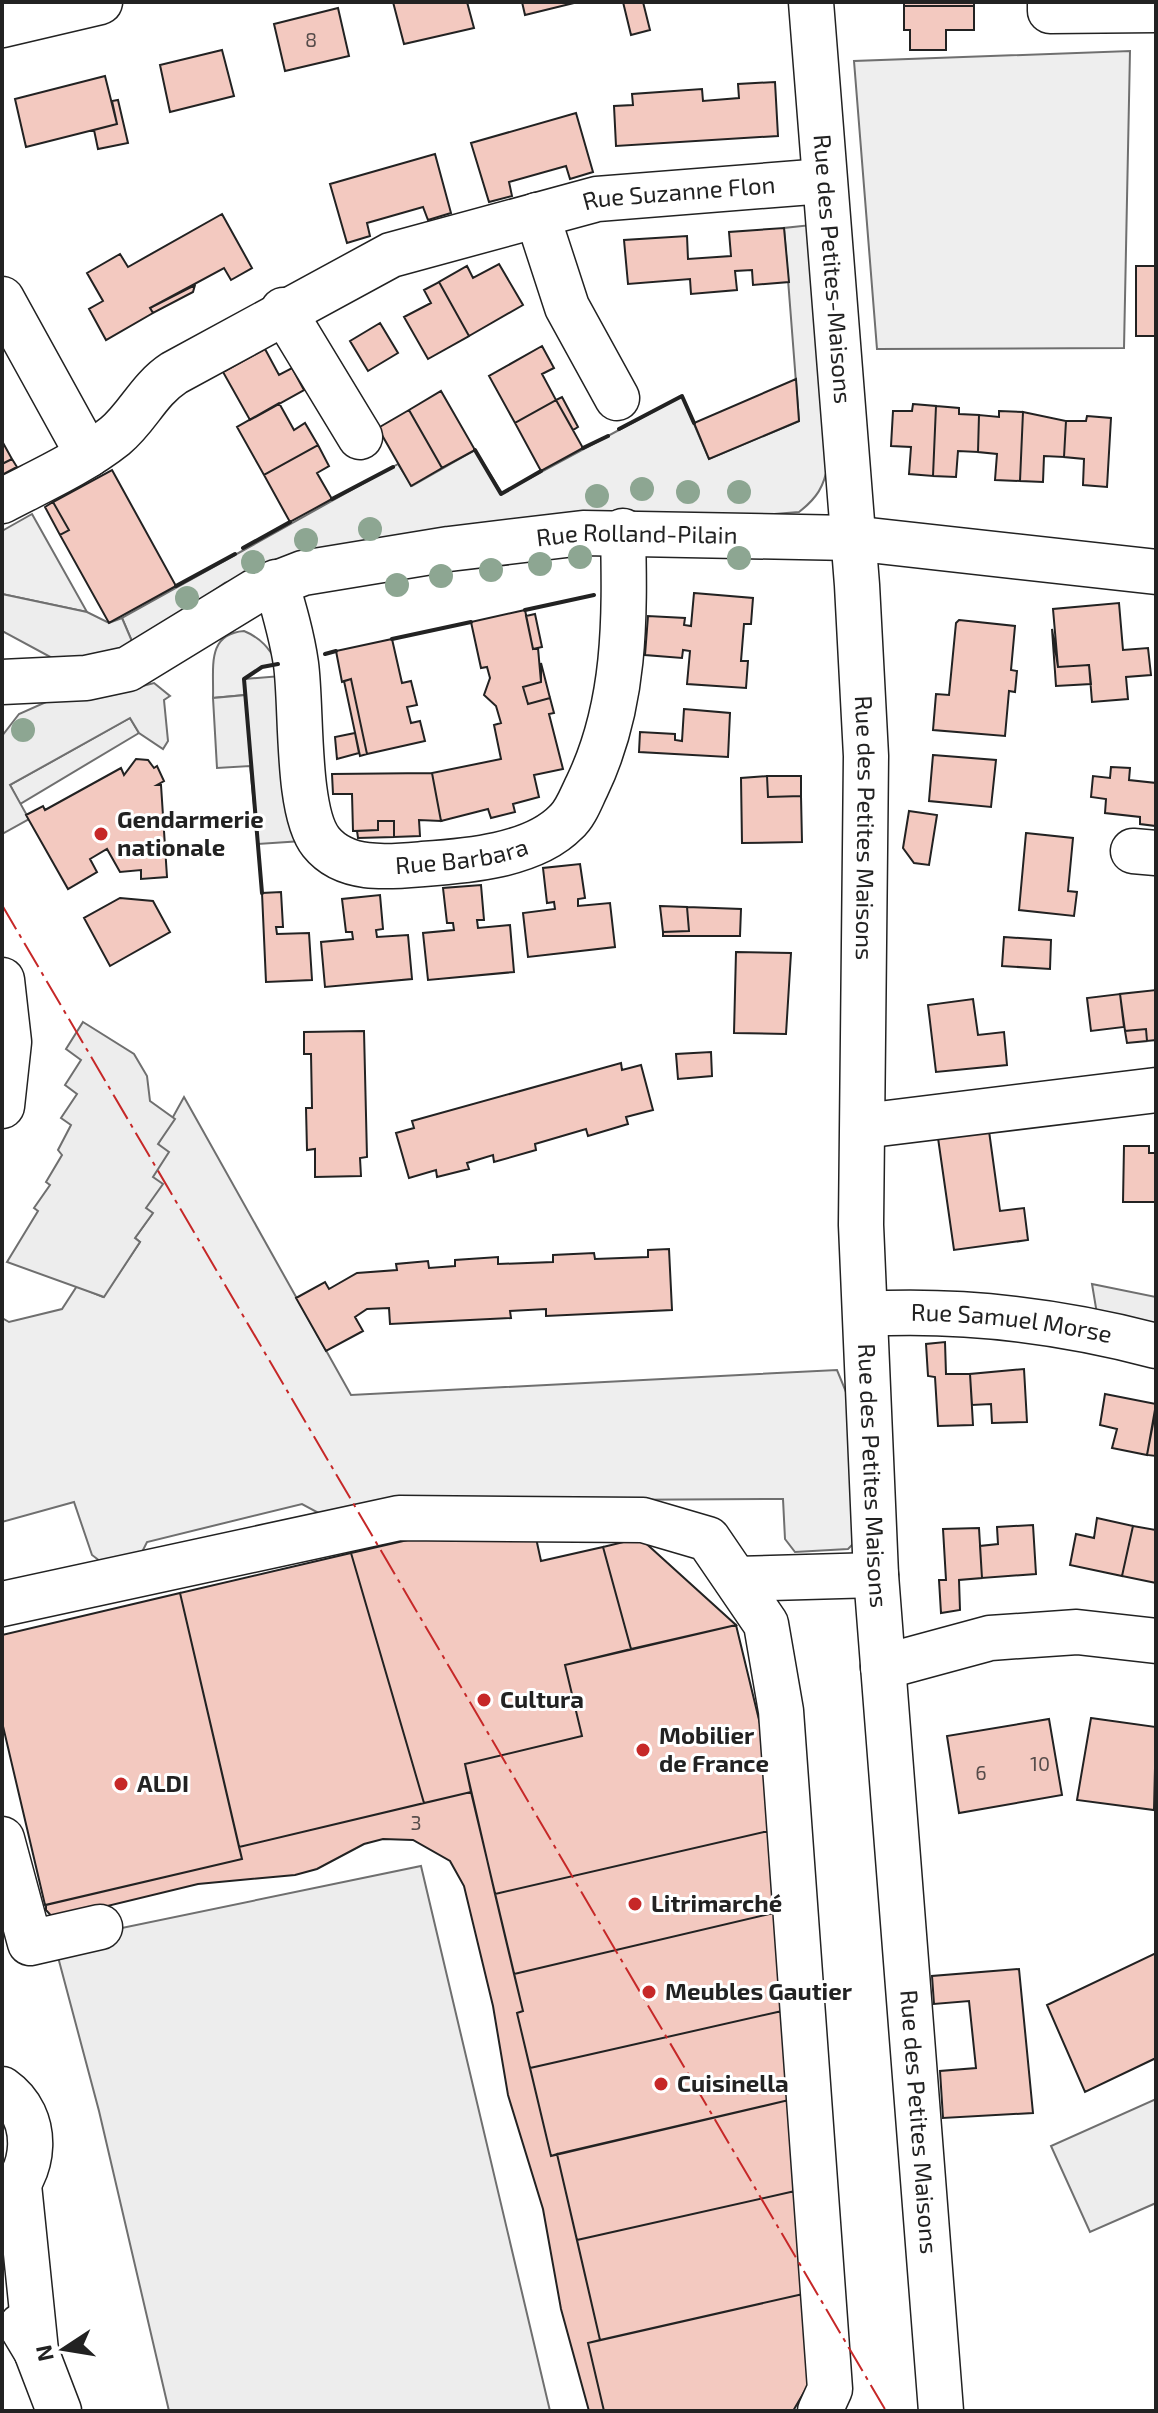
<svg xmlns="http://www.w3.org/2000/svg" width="1158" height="2413" font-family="'Exo 2',sans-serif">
<rect width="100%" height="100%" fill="#fff"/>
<path fill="#eee" stroke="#6f6f6f" stroke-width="2" d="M1130,51L1124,348L877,349L854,61Z
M811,225L828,464C824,487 817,498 799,512L299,554L225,583L134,646L122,618L398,464L412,486L475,450L502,493L682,396L709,459L799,421L784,228Z
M32,514L87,612L2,594V531Z
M244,631C261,638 269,648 278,664L262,667L244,679L245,695L213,698C214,668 206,634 244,631Z
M130,718L139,733L20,804L10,785Z
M184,1097L351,1395L837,1370L851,1404L855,1542L848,1549L795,1552L785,1539L783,1499L393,1501L326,1517L302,1504L147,1542L137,1562L109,1568L92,1555L74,1502L2,1522V1318L9,1322L62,1309L77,1286L103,1297L140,1242L135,1238L152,1214L146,1208L158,1144Z"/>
<path fill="#ededed" stroke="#6f6f6f" stroke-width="2" d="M2,594L87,612L109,623L122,618L134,646L101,662L54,659L2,631Z
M281,676L302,841L258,844L250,766L217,768L213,698L245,695L244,679Z
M154,683L170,696L164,700L168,741L163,749L139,733L130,718L10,785L29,819L2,834V736L19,714L55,698L104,696Z
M83,1022L134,1054L147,1076L150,1101L175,1119L158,1144L169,1152L153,1177L163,1184L146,1208L153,1213L135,1238L140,1242L104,1297L7,1262L38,1211L34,1208L50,1185L46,1182L62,1155L58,1150L71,1125L61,1118L77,1094L65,1085L81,1060L66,1049Z
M1092,1284L1156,1297V1334L1098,1320Z
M421,1866L550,2411H169L99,2111L54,1942Z
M1156,2099V2203L1090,2232L1051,2146Z"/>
<path fill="#f3c9c0" stroke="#222" stroke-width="2" d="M393,2H467L474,28L404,44Z
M522,2H578L525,15Z
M623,2H643L650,30L631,35Z
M904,2H974V6H904Z
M904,6H974V30H946V50H910V30H904Z
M338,8L349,56L285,71L274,24Z
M222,50L234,96L170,112L160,65Z
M105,76L117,124L26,147L15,99Z
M775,82L778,136L616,146L614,106L633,105L632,94L702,89L703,101L739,98L738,84Z
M118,100L128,143L98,149L94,130L117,124L112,101Z
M576,113L593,172L570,179L566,166L509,182L512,196L489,202L471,143Z
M435,154L451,213L428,220L423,207L367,223L370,236L347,243L330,184Z
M222,214L252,268L231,280L224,268L150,308L153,313L106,340L89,309L103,301L87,273L120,254L128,267Z
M784,228L789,282L753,285L752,270L735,271L737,290L691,294L690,279L628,284L624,240L687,236L688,259L731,256L729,232Z
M499,264L523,305L469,336L439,282L467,266L473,278Z
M1136,266H1156V336H1136Z
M439,282L469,336L428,359L404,317L431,303L424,290Z
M195,285L193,292L153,313L150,308Z
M380,323L398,353L368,371L350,341Z
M542,346L554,368L542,374L556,400L515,423L489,376Z
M265,349L279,375L292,368L304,390L250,420L223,372Z
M796,379L799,421L709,459L694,423Z
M441,391L475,450L442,468L409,410Z
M562,397L578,427L573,430L556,400Z
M556,400L583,448L541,471L515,423Z
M279,403L294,430L305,423L318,445L264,475L237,427Z
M913,404L936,406L933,476L909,474L911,447L891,446L893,411H912Z
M936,406L959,408V414L979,415L978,452L958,451L956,477L933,476Z
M409,410L442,468L411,486L378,428Z
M999,411L1023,412L1020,481L995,480L997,454L978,452L979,415L999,417Z
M1023,412L1066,421L1064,457L1044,456L1043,482L1020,481Z
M1087,416L1111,418L1107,487L1083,485L1084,459L1064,457L1066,421H1086Z
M2,441L12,459L2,464Z
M318,445L329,466L317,473L332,499L290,522L264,475Z
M12,459L17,467L2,475V464Z
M112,470L176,586L109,623L60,535L69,530L53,502Z
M53,502L69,530L60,535L45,507Z
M694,593L753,598L751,624H744L741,661H748L746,688L687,684L690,651L683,650L682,658L645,655L648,616L685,618L684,625L691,626Z
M1119,603L1123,650L1148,648L1151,675L1126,677L1128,699L1092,702L1089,665L1058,667L1053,609Z
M525,610L533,649L538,648L541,682L523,687L528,704L550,698L554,713L549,714L563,769L534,775L539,797L513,804L515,812L491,818L488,809L441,821L432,773L501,759L494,725L501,723L496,706L484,695L490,678L487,667L481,668L471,622Z
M535,614L542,647L533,649L526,616Z
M959,620L1015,626L1011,670L1017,671L1015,692L1009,691L1005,736L933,730L936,694L949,695L956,623Z
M1052,629L1058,667L1089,665L1091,684L1056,686Z
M392,639L402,683L411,681L417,705L407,707L411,723L420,721L425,741L367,754L351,679L342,682L336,651Z
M541,663L550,698L528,704L523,687L541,682Z
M351,679L367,754L360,756L344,681Z
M684,709L730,713L728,757L639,752L640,732L675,734V740L682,741Z
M355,733L359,753L337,759L335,737Z
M933,755L996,760L991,807L929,801Z
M136,759L148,760L154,768L157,766L164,781L157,785H161L167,877L141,879V870L120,872L107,849L90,859L97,872L68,889L26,815L43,806L45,810L121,768L124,775Z
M1111,767L1130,768L1129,780L1156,783V826L1140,824V817L1105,813L1106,799L1091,797L1093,776L1110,778Z
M432,773L441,821L419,820L420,836L394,837V821H378V830L353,831L352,794H333L332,774Z
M767,776H801V796L768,797Z
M767,776L768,797L801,796L802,842L742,843L741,778Z
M909,811L937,815L929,865L914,863L903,848Z
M378,821H394V837L358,838L357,831L378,830Z
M1026,833L1073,838L1068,891L1077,892L1074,916L1019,910Z
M580,864L585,898L578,899V906L610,903L615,947L528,957L523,913L555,909L554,902L547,903L543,868Z
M481,885L484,920H477L478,928L510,925L514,972L428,980L423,933L454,930L453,923H447L443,888Z
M281,892L283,927H276L277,934L309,933L312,980L266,982L262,893Z
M380,895L383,929L376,930L377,937L408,935L412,979L325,987L321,942L353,939L352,932H346L342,899Z
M120,898L153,901L170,932L110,966L84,918Z
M660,906L687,907L689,931L663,932Z
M687,907L741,909L740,936H663V932L689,931Z
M1004,937L1051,940L1050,969L1002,966Z
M736,952L791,953L786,1034L734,1033Z
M1156,990V1040L1147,1041L1146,1029L1125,1031L1120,994Z
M1120,994L1124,1027L1091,1031L1087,998Z
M973,999L978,1035L1004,1032L1007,1065L936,1072L928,1005Z
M1146,1029L1147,1041L1127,1043L1125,1031Z
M364,1031L367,1157L360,1158L361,1176L315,1177V1149L307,1150L306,1108H312L311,1054H304V1032Z
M711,1052L712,1076L678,1079L676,1054Z
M621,1063L622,1070L641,1065L653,1110L626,1117L628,1124L588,1136L586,1129L535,1144L536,1150L494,1162L493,1155L467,1163L469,1169L437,1177L436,1170L409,1178L396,1133L414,1128L412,1121Z
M989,1131L1000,1211L1024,1208L1028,1240L954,1250L938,1138Z
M1124,1146H1149V1153H1156V1202H1123Z
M669,1249L672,1310L546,1316V1309L510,1311L511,1318L390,1324L389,1308L367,1309L355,1317L363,1331L326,1351L296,1298L325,1282L329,1289L357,1273L397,1270L396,1264L428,1261L429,1268L455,1266V1260L498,1257V1264L553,1262V1255L594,1253L595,1259L648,1257V1250Z
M945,1342L946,1374H970L973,1425L938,1426L935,1377L928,1376L926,1344Z
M1024,1369L1027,1422L992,1423L991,1404L972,1405L970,1374Z
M1105,1394L1156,1404L1147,1455L1112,1448L1117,1429L1100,1425Z
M1156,1408V1456L1147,1455Z
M1097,1518L1133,1526L1122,1576L1070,1565L1076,1534L1094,1538Z
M1033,1525L1036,1574L982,1578L980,1546L998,1544L997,1527Z
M1133,1526L1156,1530V1583L1122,1576Z
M979,1528L982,1578L959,1580L960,1610L941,1613L939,1580H946L943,1529Z
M536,1538L541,1561L603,1547L631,1649L565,1665L582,1736L465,1764L471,1792L424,1803L351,1553L412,1539Z
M640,1538L736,1625L631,1649L603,1547Z
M351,1553L424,1803L239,1847L180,1593Z
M180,1593L242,1859L45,1905L2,1722V1635Z
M736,1625L760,1724L768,1831L495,1894L465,1764L582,1736L565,1665Z
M1091,1718L1156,1727L1154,1810L1077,1800Z
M1049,1719L1062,1795L959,1813L947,1736Z
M471,1792L523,2011L517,2013L551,2156L557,2154L600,2340L588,2343L604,2411H589L561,2309L543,2209L508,2095L493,2006L464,1886L450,1861L413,1840L383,1839L364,1844L317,1869L295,1875L198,1884L54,1919L46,1910V1905L242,1859L239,1847Z
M768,1831L774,1913L514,1974L495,1894Z
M774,1913L782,2011L530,2068L517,2013L523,2011L514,1974Z
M1156,1953V2058L1085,2092L1047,2005Z
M1019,1969L1033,2113L943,2118L940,2071L976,2068L969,2001L934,2004L932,1976Z
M782,2011L789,2100L551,2156L530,2068Z
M789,2100L795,2191L577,2240L557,2154Z
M795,2191L803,2294L600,2340L577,2240Z
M803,2294L810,2382L793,2411H604L588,2343Z"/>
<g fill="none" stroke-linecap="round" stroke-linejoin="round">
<g stroke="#222" stroke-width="47">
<g id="minor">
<path id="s1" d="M811,2L857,585L866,756L861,1225L876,1575L941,2411"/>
<path d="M1050,2V11L1156,10"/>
<path d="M2,25L100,2"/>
<path d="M537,215L567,307L617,398"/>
<path d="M2,299L88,455"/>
<path d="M283,310L360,437"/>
<path id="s2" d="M2,501C40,481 81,463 115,436C138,417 148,390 174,373L391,255L597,199L824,181"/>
<path id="s3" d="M276,582C284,609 292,636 296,664C302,707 296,811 321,842C345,872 389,867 423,864C466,861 533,856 566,822C576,813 581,798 587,786C626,705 625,619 623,531"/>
<path id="s4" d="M2,682L86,678L128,669L254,592L303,573L449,549L583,533L851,538L1156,572"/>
<path d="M1133,851L1156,853"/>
<path d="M2,980L9,1042L2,1106"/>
<path d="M863,1126L1156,1090"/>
<path id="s5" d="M866,1314C963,1309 1061,1321 1156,1346"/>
<path d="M736,1579L876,1575"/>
<path d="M2,1604L399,1518L643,1520L708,1539L766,1624L781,1711L830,2389L820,2411"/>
<path d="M883,1667L990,1638L1077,1632L1156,1641"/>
<path d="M2,1839L30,1943L100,1927"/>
<path d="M2,2089C42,2117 37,2174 2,2202"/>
<path d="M19,2185L36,2351"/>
<path d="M21,2326L36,2351L59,2411"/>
</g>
</g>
<use href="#minor" stroke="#fff" stroke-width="44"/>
<path stroke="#222" stroke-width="4" d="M619,429L682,396L694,423
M583,448L608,436
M475,450L501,494L541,471
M332,499L393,467
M243,548L290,522
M176,586L235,554
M525,610L594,595
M392,639L471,622
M325,654L336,651
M262,893L244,679L262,667L278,664"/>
<path stroke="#c62828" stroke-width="2" stroke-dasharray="28 6 4 6" stroke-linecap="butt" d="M2,905L886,2411"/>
</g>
<g fill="#8da692">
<circle cx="642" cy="489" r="12"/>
<circle cx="688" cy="492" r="12"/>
<circle cx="739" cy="492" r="12"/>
<circle cx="597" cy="496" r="12"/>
<circle cx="370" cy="529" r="12"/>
<circle cx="306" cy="540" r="12"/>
<circle cx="580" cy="557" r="12"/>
<circle cx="739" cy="558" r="12"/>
<circle cx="253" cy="562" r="12"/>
<circle cx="540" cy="564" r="12"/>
<circle cx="491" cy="570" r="12"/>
<circle cx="441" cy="576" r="12"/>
<circle cx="397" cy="585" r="12"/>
<circle cx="187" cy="598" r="12"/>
<circle cx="23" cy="730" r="12"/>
</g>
<g fill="#c62828" stroke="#fff" stroke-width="3">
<circle cx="101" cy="834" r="8"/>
<circle cx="484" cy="1700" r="8"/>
<circle cx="643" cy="1750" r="8"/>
<circle cx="121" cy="1784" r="8"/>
<circle cx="635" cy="1904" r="8"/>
<circle cx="649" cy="1992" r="8"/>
<circle cx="661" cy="2084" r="8"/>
</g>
<g text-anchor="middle" stroke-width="6" stroke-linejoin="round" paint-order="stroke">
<g font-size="20" fill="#564c4a">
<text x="311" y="47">8</text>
<text x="1040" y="1771">10</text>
<text x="981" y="1780">6</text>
<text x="416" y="1830">3</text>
</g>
<g font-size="24" fill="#222" stroke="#fff">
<text dy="8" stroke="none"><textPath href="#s2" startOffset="760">Rue Suzanne Flon</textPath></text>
<text dy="8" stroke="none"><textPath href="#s1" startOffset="268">Rue des Petites-Maisons</textPath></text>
<text dy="8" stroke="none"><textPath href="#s4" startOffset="664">Rue Rolland-Pilain</textPath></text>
<text dy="8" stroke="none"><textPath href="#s1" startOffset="828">Rue des Petites Maisons</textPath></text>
<text dy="8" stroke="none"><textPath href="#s3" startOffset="414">Rue Barbara</textPath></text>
<text dy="8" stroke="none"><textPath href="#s5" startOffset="146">Rue Samuel Morse</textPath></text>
<text dy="8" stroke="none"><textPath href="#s1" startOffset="1476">Rue des Petites Maisons</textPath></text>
<text dy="8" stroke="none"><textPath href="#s1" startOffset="2124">Rue des Petites Maisons</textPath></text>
</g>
<g font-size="24" font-weight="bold" fill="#222" stroke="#fff" text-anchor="start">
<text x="117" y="828">Gendarmerie<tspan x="117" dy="28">nationale</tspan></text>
<text x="500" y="1708">Cultura</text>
<text x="659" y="1744">Mobilier<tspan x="659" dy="28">de France</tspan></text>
<text x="137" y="1792">ALDI</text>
<text x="651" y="1912">Litrimarché</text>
<text x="665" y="2000">Meubles Gautier</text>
<text x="677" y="2092">Cuisinella</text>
</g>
</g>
<rect width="1158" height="2413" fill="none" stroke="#222222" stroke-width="8"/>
<g transform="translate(64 2349) rotate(258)" stroke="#ffffff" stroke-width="6" paint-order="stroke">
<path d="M0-6L14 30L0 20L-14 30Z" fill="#222222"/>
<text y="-12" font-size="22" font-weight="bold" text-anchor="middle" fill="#222222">N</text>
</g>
</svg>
